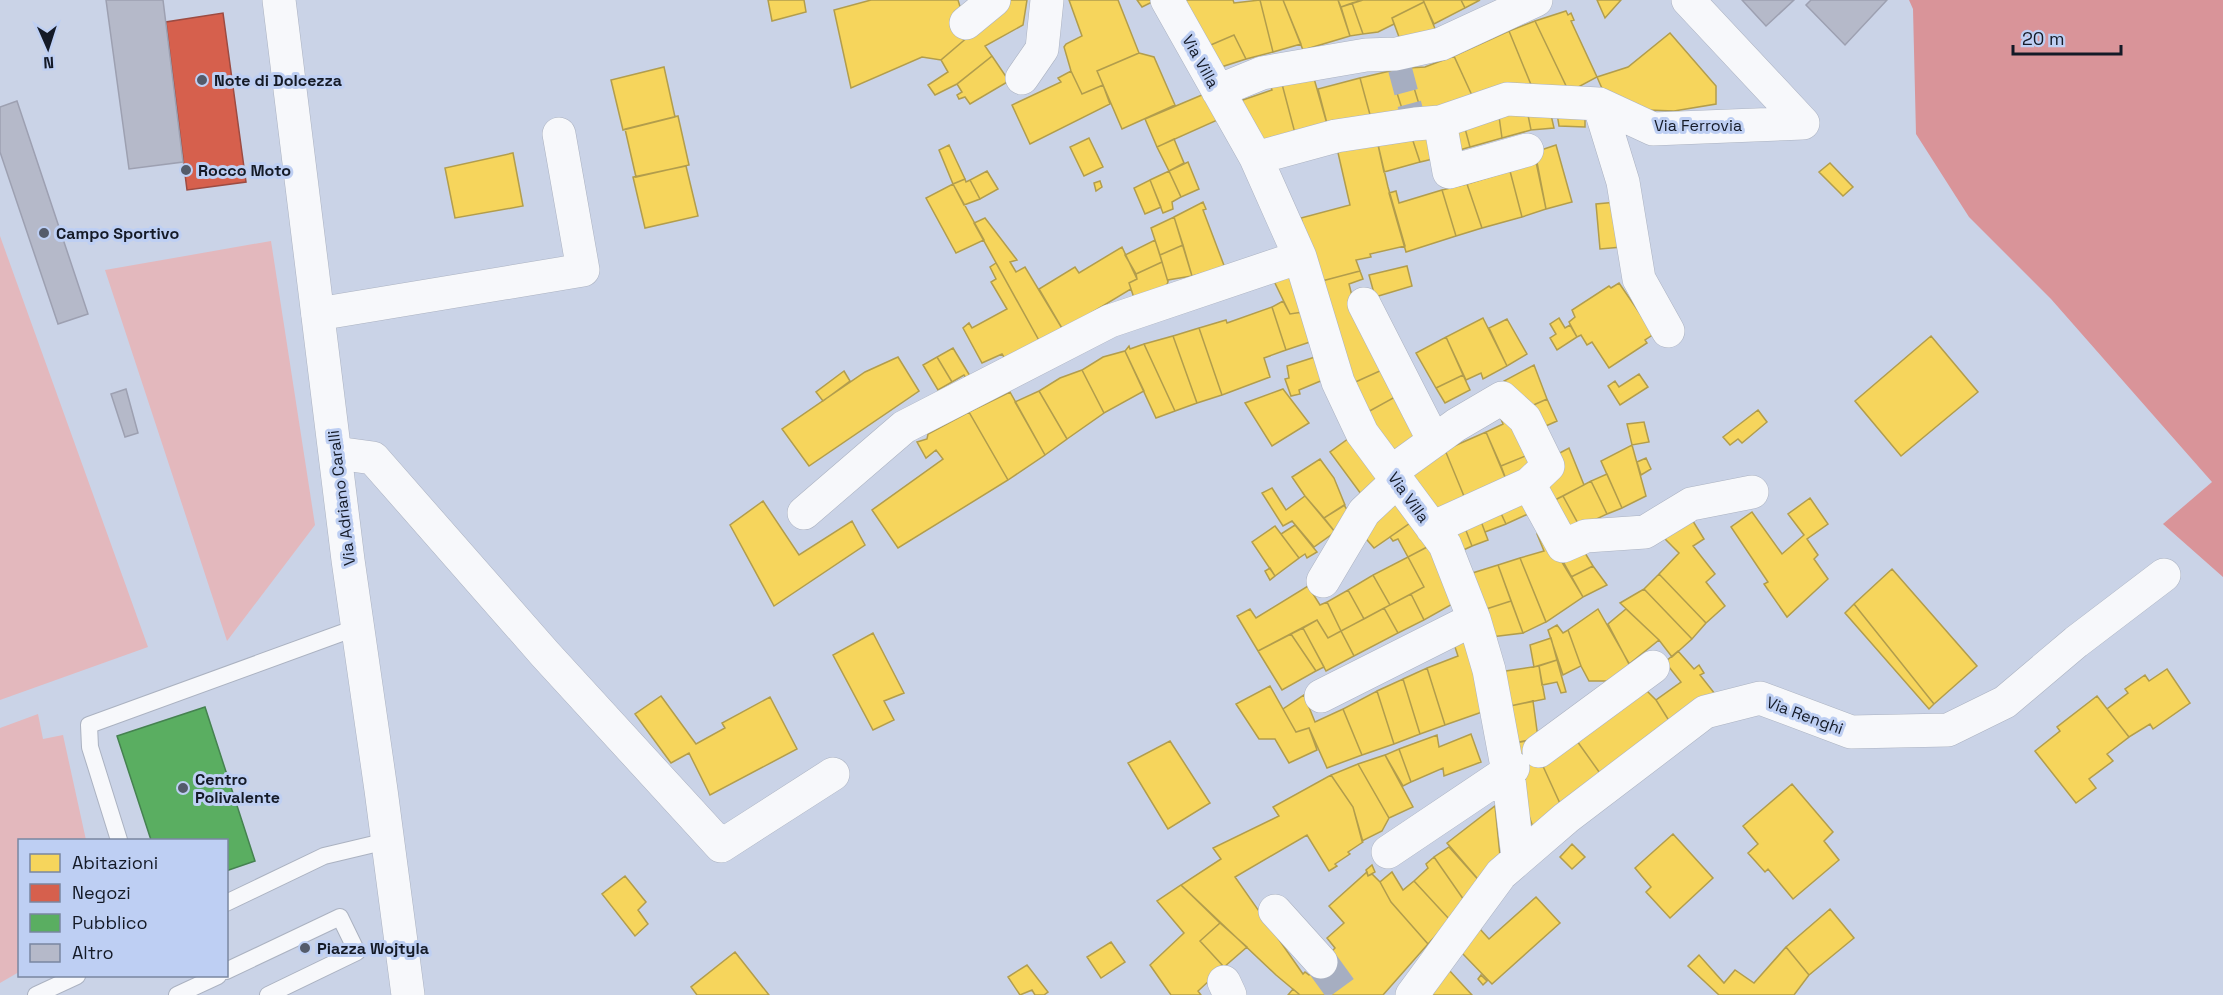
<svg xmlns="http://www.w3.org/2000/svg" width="2223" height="995" font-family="'Space Grotesk',sans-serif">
<rect width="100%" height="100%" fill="#cad3e7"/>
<path fill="#e3b8bd" d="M0,236L148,647L0,700Z
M271,241L315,525L227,641L105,270Z
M38,714L43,739L63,735L86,840H20L19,972L0,983V728Z"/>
<path fill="#d99499" d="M1909,0H2223V577L2163,524L2212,482L2051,299L1969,217L1916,134L1913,9Z"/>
<path fill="#f6d55c" stroke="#b29d4c" stroke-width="1.5" d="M768,0H804L806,12L772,21Z
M871,0H958L969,36L941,60L922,57L851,88L834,10Z
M1003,0H1027L1023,25L985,46L992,56L957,84L935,95L928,85L948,72L941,60L969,36Z
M1069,0H1118L1139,53L1097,71L1103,85L1082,94L1071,71L1064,47L1066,44L1082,36Z
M1137,0H1156L1142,7Z
M1180,0H1233L1234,3L1260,0L1273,52L1246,59L1234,35L1206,47Z
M1260,0H1283L1301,44L1273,52Z
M1283,0H1338L1350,36L1303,50Z
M1338,0H1363L1341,7Z
M1363,0H1423L1424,2L1392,18L1394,24L1378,32L1363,34L1352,3Z
M1423,0H1461L1465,8L1434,24Z
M1461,0H1480L1465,8Z
M1597,0H1621L1605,18Z
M1424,2L1436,31L1402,45L1392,18Z
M1352,3L1363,34L1350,36L1341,7Z
M1566,11L1568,15L1571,13L1574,20L1571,21L1597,77L1569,92L1535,21Z
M1535,21L1569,92H1534L1509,31Z
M1509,31L1534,92L1475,102L1454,56Z
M1670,33L1716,86V104L1674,111L1648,110L1608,102L1597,77L1628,67Z
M1234,35L1246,59L1218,68L1206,47Z
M1139,53L1154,57L1175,105L1122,129L1097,71Z
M992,56L1009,81L970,104L965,97L959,99L957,95L962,92L957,84Z
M1454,56L1475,102L1422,114L1408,68L1425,67Z
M664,67L675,117L623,130L611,80Z
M1408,68L1422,114L1404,115L1390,71Z
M1071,71L1082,94L1103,85L1110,104L1030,144L1012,105L1061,82L1058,78Z
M1390,71L1404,115L1372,122L1360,78Z
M1313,75L1329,131L1296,137L1282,84Z
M1360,78L1372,122L1329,131L1318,89Z
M1270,84H1282L1296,137L1257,144L1237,102L1272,90Z
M1209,92L1222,118L1157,147L1145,119Z
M1526,105L1531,130L1502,138L1498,109Z
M1526,105L1549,106L1554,128L1531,130Z
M1556,107L1585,114V127L1559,126Z
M1498,109L1502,138L1470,147L1463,121Z
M678,116L689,165L636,177L625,129Z
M1463,121L1470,147L1456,151L1451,136Z
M1411,135L1420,162L1384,172L1376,136Z
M1411,135L1427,138L1433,159L1420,162Z
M1376,136L1388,187L1405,246L1370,254L1371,257L1356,260L1360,271L1318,282L1301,218L1350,205L1336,144Z
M1089,138L1103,167L1084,176L1070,147Z
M1174,139L1184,163L1169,171L1157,147Z
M949,145L965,179L953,184L939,150Z
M1556,145L1572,202L1546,209L1535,152Z
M513,153L523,206L455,218L445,168Z
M1188,162L1199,189L1181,197L1169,171Z
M1536,162L1546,209L1522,217L1510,171Z
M1830,163L1853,187L1843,196L1819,172Z
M686,166L698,216L645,228L633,177Z
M987,171L998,189L980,199L970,180Z
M1169,171L1181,197L1172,202L1173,209L1163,213L1150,180Z
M1510,171L1522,217L1482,228L1467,184Z
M965,179L966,182L970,180L980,199L964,205L953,184Z
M1150,180L1161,207L1145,214L1134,188Z
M1100,181L1102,187L1096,191L1094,183Z
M953,184L984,240L956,253L926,198Z
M1467,184L1482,228L1456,236L1442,190Z
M1442,190L1456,236L1406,252L1389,193L1396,191L1399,203Z
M1203,202L1206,209L1203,210L1225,268L1192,276L1174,217Z
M1617,202L1622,247L1600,249L1596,204Z
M1174,217L1183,245L1160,255L1151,228Z
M985,218L1017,260L1010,262L1016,272L1025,267L1063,330L1041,344L974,223Z
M1155,240L1162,262L1136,274L1125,255Z
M1183,245L1192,276L1168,280V282L1160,255Z
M1122,247L1137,279L1129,283L1131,289L1063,330L1039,289L1075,267L1079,273Z
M1162,262L1168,282L1166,286L1134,298L1129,283L1137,279L1136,274Z
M996,263L1041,344L1009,365L1002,354L982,363L963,328L969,323L972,328L1007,309L991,282L996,279L990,267Z
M1407,266L1412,286L1375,297L1369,275Z
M1291,269L1303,312L1290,314L1273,279Z
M1360,271L1363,279L1349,284L1357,316L1382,370L1351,384L1318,282Z
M1619,283L1654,334L1645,340L1647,343L1609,368L1592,342L1587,345L1581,335L1577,337L1569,322L1575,317L1572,310L1609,286L1611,288Z
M1283,301L1290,314L1303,312L1310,342L1286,350L1272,307Z
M1272,307L1286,350L1264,358L1270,377L1222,395L1199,328L1226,320L1227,323Z
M1483,318L1507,366L1483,379L1481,373L1466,380L1446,337Z
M1559,318L1565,328L1570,325L1577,337L1557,350L1550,338L1556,334L1550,324Z
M1507,319L1527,354L1507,366L1489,328Z
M1199,328L1222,395L1197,403L1173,336Z
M1173,336L1197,403L1175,411L1144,344Z
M1931,336L1978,392L1901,456L1855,401Z
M1446,337L1463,375L1436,388L1416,353Z
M1144,344L1175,411L1156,418L1125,351L1129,346L1130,349Z
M953,348L970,376L966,378L964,375L952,382L937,357Z
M1125,351L1144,391L1104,413L1082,370L1103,357Z
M898,357L919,391L809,466L782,429L865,372Z
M937,357L952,382L938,390L923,365Z
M1315,357L1323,380L1299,390L1300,394L1291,396L1285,379L1289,378L1287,366Z
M1534,365L1547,399L1529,407L1516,404L1504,381Z
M1082,370L1104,413L1067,439L1039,391L1060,378Z
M1382,370L1397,396L1366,413L1351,384Z
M844,371L850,381L823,401L816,392Z
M1639,374L1648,387L1620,405L1608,386L1615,381L1619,387Z
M1463,375L1470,390L1445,403L1436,388Z
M1283,389L1309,423L1272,446L1245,403Z
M1039,391L1067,439L1045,455L1015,402Z
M1010,392L1045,455L1008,480L969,412Z
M1402,393L1419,436L1395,458L1366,413Z
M1547,399L1557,421L1539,429L1529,407Z
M1758,410L1767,422L1742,443L1738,439L1730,445L1723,437Z
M969,412L1008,480L898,548L872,510L943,459L936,450L926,458L917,442L927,439L928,434Z
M1506,416L1528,455L1501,466L1486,432L1503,424L1501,419Z
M1644,422L1649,442L1632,445L1627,424Z
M1486,432L1507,482L1466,501L1445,450Z
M1352,436L1381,480L1361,494L1330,452Z
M1632,445L1646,496L1622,508L1601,461Z
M1569,448L1584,485L1551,502L1540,486L1554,456Z
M1445,450L1466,501L1437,514L1406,473Z
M1528,455L1536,470L1507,482L1501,466Z
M1646,458L1651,469L1641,475L1637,462Z
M1320,459L1334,478L1345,505L1324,518L1305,496L1292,477Z
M1607,474L1622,508L1607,514L1591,481Z
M1591,481L1607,514L1580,527L1563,496Z
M1272,488L1286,510L1305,496L1335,532L1314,547L1292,521L1283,526L1262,493Z
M1563,496L1580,527L1567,534L1551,502Z
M1521,498L1528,514L1506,524L1498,507Z
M1810,498L1828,524L1807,539L1818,555L1814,559L1828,579L1787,617L1764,584L1768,582L1731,527L1752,512L1782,554L1804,535L1788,514Z
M1397,500L1413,521L1374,548L1362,534Z
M763,501L799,555L852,521L865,545L774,606L730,525Z
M1344,505L1353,519L1335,532L1324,518Z
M1498,507L1506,524L1485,532L1479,516Z
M1479,516L1488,540L1472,546L1463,523Z
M1691,518L1704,539L1693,546L1715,574L1706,582L1725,606L1706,623L1659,574L1679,553L1661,535Z
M1413,521L1429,546L1408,557L1398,539L1393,541L1390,537Z
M1463,523L1472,546L1457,553L1447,531Z
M1295,525L1317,552L1307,558L1305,554L1299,558L1281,534Z
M1275,526L1299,558L1275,576L1252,542Z
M1546,531L1583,597L1546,622L1520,558L1544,551L1537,534Z
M1429,546L1456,602L1424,620L1411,594L1424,587L1408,557Z
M1582,548L1593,566L1571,577L1560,559Z
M1408,557L1424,587L1390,605L1373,575Z
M1520,558L1546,622L1523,633L1498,565Z
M1498,565L1511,601L1480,611L1466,575Z
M1593,566L1607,585L1583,597L1571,577Z
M1270,568L1275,576L1270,580L1265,571Z
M1892,569L1977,666L1934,704L1854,604Z
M1659,574L1706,623L1692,639L1644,589Z
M1373,575L1390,605L1364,619L1348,590Z
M1308,586L1320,605L1327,602L1341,631L1328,638L1317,620L1258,651L1237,616L1250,609L1256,618Z
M1644,589L1692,639L1672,657L1659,640L1620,603Z
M1348,590L1364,619L1341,631L1327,602Z
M1411,594L1424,620L1398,633L1384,608Z
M1511,601L1523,633L1491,637L1480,611Z
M1854,604L1934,704L1929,709L1845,613Z
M1384,608L1398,633L1354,656L1341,631Z
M1598,609L1630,665L1611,681H1589L1581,666L1568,630Z
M1626,609L1659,640L1629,664L1608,624Z
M1317,620L1328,638L1341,631L1354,656L1326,671L1303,628Z
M1557,625L1563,633L1568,630L1581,666L1563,675L1548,630Z
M1303,628L1324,667L1316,671L1291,634Z
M873,633L904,693L884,701L894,720L873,730L833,655Z
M1291,634L1316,671L1282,690L1258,651Z
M1465,637L1485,711L1445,725L1427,668L1458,656L1453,641Z
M1551,638L1557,660L1534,667L1530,645Z
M1678,651L1694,669L1699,665L1704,673L1700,675L1719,699L1673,727L1656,700L1681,682L1665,662Z
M1557,660L1566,692L1561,693L1557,682L1542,685L1539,666Z
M1539,666L1545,699L1505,707L1499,672Z
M1427,668L1445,725L1420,734L1403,679Z
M2167,669L2190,703L2153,729L2150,724L2129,737L2107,709L2128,693L2125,689L2145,675L2149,681Z
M1403,679L1420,734L1394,744L1377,691Z
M1270,686L1296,732L1309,728L1317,750L1289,763L1275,739H1259L1236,704Z
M1646,690L1656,700L1673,727L1602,776L1577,741Z
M1377,691L1394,744L1362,755L1343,709Z
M1304,695L1315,722L1343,709L1362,755L1327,768L1309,728L1296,732L1283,709Z
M661,696L696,744L725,728L722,723L770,697L797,749L710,795L689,753L671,763L635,714Z
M2097,696L2129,737L2107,754L2113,761L2089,779L2096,788L2076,803L2035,751L2060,731L2057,727Z
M1533,701L1538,738L1510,744L1505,707Z
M1471,734L1481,762L1444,776L1443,768L1411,782L1399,749L1437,735L1439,747Z
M1536,739L1542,764L1563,810L1534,830L1516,780L1510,744Z
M1170,741L1210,803L1168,829L1128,763Z
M1577,741L1602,776L1563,810L1542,764Z
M1399,749L1411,782L1403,786L1385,755Z
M1385,755L1413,807L1389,818L1358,764Z
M1358,764L1389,818L1382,831L1362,841L1353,807L1331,775Z
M1331,775L1353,807L1363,842L1348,852L1350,854L1335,864L1337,866L1329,871L1307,835L1235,877L1303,974L1305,972L1309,975L1335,948L1327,938L1344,923L1329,906L1367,872L1368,876L1372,874L1380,882L1391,902L1428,944L1383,995H1300L1276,975L1181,885L1221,859L1213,848L1279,816L1273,807Z
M1792,784L1833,832L1824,841L1839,860L1793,899L1768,869L1765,872L1748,853L1758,844L1743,826Z
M1495,806L1501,866L1483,885L1447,843Z
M1673,834L1713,878L1670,918L1646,892L1651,887L1635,868Z
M1572,844L1585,857L1572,869L1560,857Z
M1449,847L1483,885L1466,903L1434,857Z
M1434,857L1466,903L1450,920L1414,881L1428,868L1426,864Z
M1372,865L1375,872L1368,876L1366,870Z
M1392,872L1403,890L1414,881L1450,920L1428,944L1391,902L1380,882Z
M625,876L646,902L638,910L648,924L635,936L602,894Z
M1181,885L1220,923L1200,941L1224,967L1198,991L1201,995H1171L1150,965L1184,933L1157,901Z
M1536,897L1560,923L1492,984L1461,952L1479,928L1489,939Z
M1830,909L1854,938L1809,975L1786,947Z
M1220,923L1247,947L1224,967L1200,941Z
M1111,942L1125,962L1101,978L1087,957Z
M1786,947L1809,975L1794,995H1719L1688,966L1699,955L1724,983L1735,970L1754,983Z
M735,952L769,995H697L691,987Z
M1027,965L1048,992L1044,995H1035L1032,990L1020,995L1008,977Z
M1448,969L1472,995H1430Z
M1481,975L1487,981L1483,985L1478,979Z
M1293,989L1300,995H1288Z"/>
<path fill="#d6604d" stroke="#9c4b42" stroke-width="1.5" d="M223,13L246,182L187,190L166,22Z"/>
<path fill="#5aae61" stroke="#458250" stroke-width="1.5" d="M205,707L255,861L226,871V840H151L117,736Z"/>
<path fill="#b5b9c9" stroke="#9da0b1" stroke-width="1.5" d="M106,0H163L183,162L129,169Z
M1742,0H1794L1766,26Z
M1811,0H1887L1845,45L1806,5Z
M17,101L88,314L58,324L0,152V107Z
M126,389L138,433L125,437L111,394Z"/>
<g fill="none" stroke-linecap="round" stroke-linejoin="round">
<path stroke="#a6aec1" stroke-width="24" stroke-dasharray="24 12" stroke-linecap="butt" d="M1400,69L1412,114"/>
<path stroke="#a6aec1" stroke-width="33" stroke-dasharray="33 16" stroke-linecap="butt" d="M1321,962L1345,995"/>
<g stroke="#abb2c1" stroke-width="18">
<path id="service" d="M119,840L90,747L89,725L358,627
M226,903L324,856L387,841
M226,971L340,917L357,952L268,995
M36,995L77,976
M177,995L218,976"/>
</g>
<g stroke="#abb2c1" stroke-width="34">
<path id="minor" d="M1167,0L1256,158L1300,257L1338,382L1362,433L1445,545L1474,619L1489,670L1508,772L1518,858
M1688,0L1803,123
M966,23L994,0
M1022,78L1042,49L1047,0
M1218,91L1262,73L1366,55L1396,54L1441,44L1536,0
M1599,104L1623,182L1639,279L1668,331
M1440,122L1449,172L1527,150
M1256,158L1336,136L1415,124L1440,122L1507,99L1599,104L1653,129L1803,123
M1364,304L1434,441
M318,314L583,270L559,134
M336,453L373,458L545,654L721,846L833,774
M1391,472L1456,425L1502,398L1525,419L1548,466L1529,484
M804,513L904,427L1110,321L1300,257
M1432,528L1529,484L1563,546L1586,536L1645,532L1691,504L1752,492
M1323,581L1364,512L1397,481
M1321,696L1474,619
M1539,751L1653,667
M1388,852L1513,768
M1275,911L1321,962
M1224,982L1230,995
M1412,995L1501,874L1566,818L1705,712L1760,698L1851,732L1948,730L2005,702L2076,642L2164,575"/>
</g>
<g stroke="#abb2c1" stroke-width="34">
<path id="tertiary" d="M279,0L348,560L381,790L408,995"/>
</g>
<use href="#service" stroke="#f7f8fb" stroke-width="16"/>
<use href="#minor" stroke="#f7f8fb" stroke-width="33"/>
<use href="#tertiary" stroke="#f7f8fb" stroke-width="33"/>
</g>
<g fill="#545b6a" stroke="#becff3" stroke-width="2">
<circle cx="202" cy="80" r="6"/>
<circle cx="186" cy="170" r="6"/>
<circle cx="44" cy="233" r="6"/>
<circle cx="183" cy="788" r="6"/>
<circle cx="305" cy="948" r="6"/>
</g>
<g text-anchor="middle" stroke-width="6" stroke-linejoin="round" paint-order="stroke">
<g font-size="16" fill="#141a27" stroke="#becff3">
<text transform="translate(1201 61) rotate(61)" y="6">Via Villa</text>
<text x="1698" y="131">Via Ferrovia</text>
<text transform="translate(1409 497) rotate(54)" y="6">Via Villa</text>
<text transform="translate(341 498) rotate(-97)" y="6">Via Adriano Caralli</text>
<text transform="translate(1805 715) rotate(20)" y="6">Via Renghi</text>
</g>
<g font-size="16" font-weight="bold" fill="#141a27" stroke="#becff3" text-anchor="start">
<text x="214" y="86">Note di Dolcezza</text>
<text x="198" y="176">Rocco Moto</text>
<text x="56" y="239">Campo Sportivo</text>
<text x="195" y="785">Centro<tspan x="195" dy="18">Polivalente</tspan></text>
<text x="317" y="954">Piazza Wojtyla</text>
</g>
</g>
<rect x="18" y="839" width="210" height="138" fill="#becff3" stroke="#7a87a1" stroke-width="1.5"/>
<rect x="30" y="854" width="30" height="18" fill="#f6d55c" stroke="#7a87a1" stroke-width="1.5"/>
<text x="72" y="869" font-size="18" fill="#141a27">Abitazioni</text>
<rect x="30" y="884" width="30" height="18" fill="#d6604d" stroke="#7a87a1" stroke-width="1.5"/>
<text x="72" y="899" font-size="18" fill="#141a27">Negozi</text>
<rect x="30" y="914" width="30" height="18" fill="#5aae61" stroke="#7a87a1" stroke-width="1.5"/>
<text x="72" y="929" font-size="18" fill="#141a27">Pubblico</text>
<rect x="30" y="944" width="30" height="18" fill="#b5b9c9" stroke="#7a87a1" stroke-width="1.5"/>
<text x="72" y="959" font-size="18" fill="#141a27">Altro</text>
<g transform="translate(48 48) rotate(177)" stroke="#becff3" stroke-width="4.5" paint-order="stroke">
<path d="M0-4.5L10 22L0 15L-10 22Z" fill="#141a27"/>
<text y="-9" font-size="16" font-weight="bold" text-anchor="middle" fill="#141a27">N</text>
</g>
<path d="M2013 45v9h108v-9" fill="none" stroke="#141a27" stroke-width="3"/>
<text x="2022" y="45" font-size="18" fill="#141a27" stroke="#becff3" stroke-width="4.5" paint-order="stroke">20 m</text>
</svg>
